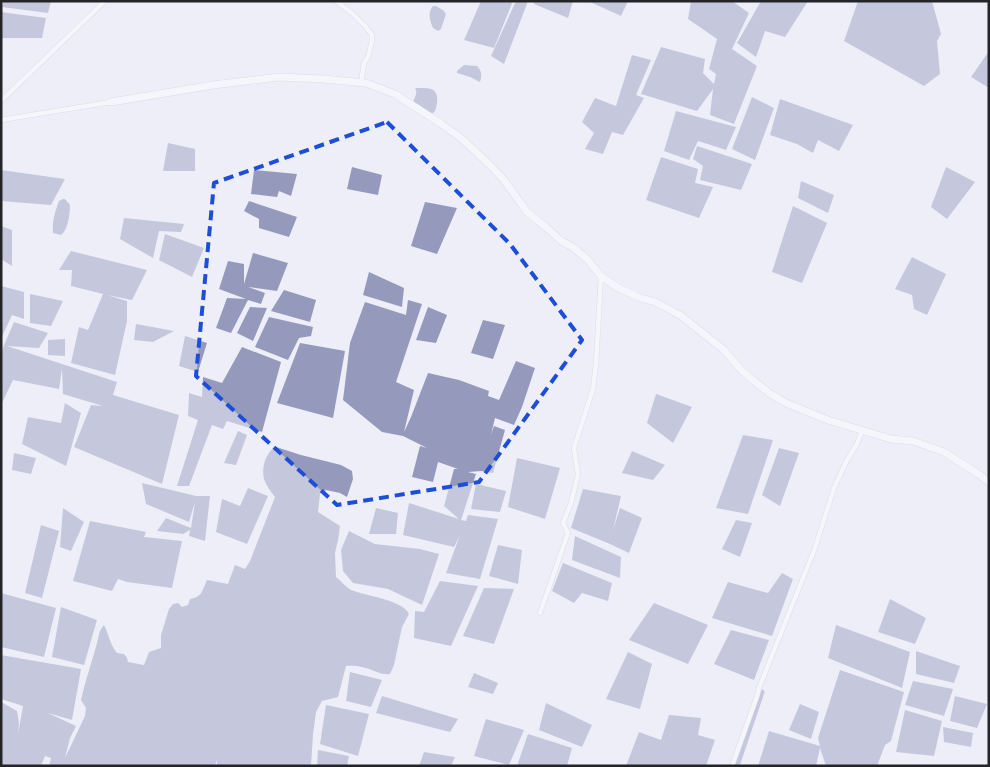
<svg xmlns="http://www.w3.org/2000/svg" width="990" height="767" font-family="'Fira Sans',sans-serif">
<rect width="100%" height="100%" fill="#edeef8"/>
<path fill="#959abd" d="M4,1H51L48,13L2,7Z
M481,1H513L494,48L464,40Z
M516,1H528L504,64L491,56Z
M534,1H573L568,18L534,4Z
M588,1H628L621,16Z
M691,1H732L749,13L732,49L757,66L734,124L710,115L713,89L697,111L641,94L661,47L705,59L703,73L714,84L716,74L709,69L717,39L688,19Z
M761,1H808L785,37L765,31L756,57L737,43Z
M858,1H932L941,34L937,41L940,74L924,86L844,41Z
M433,6H436L443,10L446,14L441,29L438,31L433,28C430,21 427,13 433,6Z
M1,12L46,18L42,38H1Z
M989,51V88L971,77Z
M632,55L651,60L636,95L644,98L623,135L612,132L603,154L585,149L594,133L582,122L595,98L616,106Z
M464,65L477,66C482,71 482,75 480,82L470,77L457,73V71Z
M415,88C428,88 439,86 437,103C436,108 436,111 432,114L413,102C415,96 418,94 415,88Z
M752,97L774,108L755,160L732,149Z
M780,99L853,125L839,151L818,140L813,153L797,144L770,135Z
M676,111L736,127L726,150L698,141L689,160L664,151Z
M168,143L195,149V171H163Z
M697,146L752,164L741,190L700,180L703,166L693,159Z
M661,157L698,169L695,183L713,187L699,218L646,200Z
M352,167L382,175L378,195L347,189Z
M946,167L975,182L947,219L931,207Z
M1,170L65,179L51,205L1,201Z
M254,170L297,174L291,196L279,191L277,197L251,194Z
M801,181L834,195L828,213L798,198Z
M63,199H65L70,205C70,214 68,230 61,235L53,233C52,222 55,211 59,201Z
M249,201L297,217L289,237L259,228V219L244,211Z
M425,202L457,208L437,254L411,246Z
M793,206L827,223L802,283L772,272Z
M124,218L184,224L181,232L159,231L153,258L120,239Z
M1,226L12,230V266L1,259Z
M165,234L204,248L192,277L159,260Z
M71,251L147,270L132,300L107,295L127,301V321L115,375L71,363L79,327L88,330L103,294L71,286L72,270H59Z
M253,253L288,263L277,291L248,287L265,293L261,304L248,300L231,333L216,328L227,298L246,299L219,289L228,261L244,264V284Z
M912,257L946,274L927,315L914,309L912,295L895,289Z
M369,272L404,288L402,307L363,295Z
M1,286L24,292V319L12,315L1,339Z
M284,290L316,300L310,322L271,311Z
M30,294L63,301L51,326L30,323Z
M408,300L422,304L396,382L414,390L404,432L411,417L428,373L459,380L489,391L488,396L499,400L516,361L535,368L522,407L514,425L495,418L491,435L494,426L505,430L493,473L481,471L468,472L476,474L461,520L466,521L468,515L498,519L480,579L446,573L460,535L454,547L403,535L409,503L459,519L444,506L454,469H458L438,462L433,482L412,477L420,446L427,448L403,436L382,432L343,400L350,343L365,302L406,315Z
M250,307L267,308L253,341L237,333Z
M428,307L447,315L436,343L416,340Z
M269,317L313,327L311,336L299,338L288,360L255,347Z
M483,320L505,325L493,359L471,353Z
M14,322L48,333L39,348L7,346L117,382L113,395L179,415L162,484L74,447L91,405L103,406L63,394L62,369L59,389L13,380L2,403H1V355L4,345Z
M136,324L174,331L153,342L134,340Z
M185,336L207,343L198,372L179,366Z
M65,339V356L48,355V340Z
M300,343L345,351L333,418L277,403Z
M242,347L281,362L262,432L227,421L223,429L212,425L189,486H177L198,420L188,416L189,393L202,397L203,377L222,383Z
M656,394L692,407L673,443L647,423Z
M65,403L81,413L66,466L22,444L28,417L61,423Z
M238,431L247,435L236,465L224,463Z
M743,435L773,440L748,514L716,508Z
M276,447L301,455L341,465L352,471L353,479L347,497L340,493L326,490L320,494L318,512L340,526L338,540L335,553L336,577C341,581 346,587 351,590C366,596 403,600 409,614L402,627L394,665L390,674C383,675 380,673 374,671C365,667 356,665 346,666L338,697L322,701L316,712L313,734L311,766H217V760L215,766H49L51,758L45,756L41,766H1V702L17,711L19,723L18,734L23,706L1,699V655L81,669L72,720L48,713L76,726L70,738L65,758L85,716L86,708L81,700C85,681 92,662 97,643C99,636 99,630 104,625C109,634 109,643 117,653L124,654L127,658L128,662L144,665L149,652L161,648V635L169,609L173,604L178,603L182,607L188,605L190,599C202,597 202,591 207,580L228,584L235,565L245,569L250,561L275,497C271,492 266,485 264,479C261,468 266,451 276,447Z
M779,448L799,453L780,506L762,495Z
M632,451L665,465L653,480L622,473Z
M14,453L36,458L31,474L12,470Z
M517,458L560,468L545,519L508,507Z
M142,483L196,496H210L205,541L189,536L190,530L183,534L157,531L166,518L191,528L195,502L189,522L146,504Z
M476,484L506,491L500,512L471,509Z
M248,488L268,496L247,544L216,532L222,499L240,506Z
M583,489L621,496L613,530L620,508L642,518L629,553L610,544L571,528Z
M63,508L84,522L71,551L60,547Z
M376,508L398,513L396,534H369Z
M736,520L752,523L740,557L722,549Z
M90,521L146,532L144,537L182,541L172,588L127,582L118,579L112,591L73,581Z
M41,525L59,531L42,598L25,593Z
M349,531L375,544L420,549L439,554L422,605L388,589L353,583L343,571L341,550Z
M575,536L621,557L620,578L572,560Z
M498,545L522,550L518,584L489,576Z
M563,563L612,583L608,601L582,593L574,603L552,591Z
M782,573L793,579L772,636L712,618L728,582L768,593Z
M440,581L478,586L451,646L414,638L415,611L424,612Z
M484,588L514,589L494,644L463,636Z
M1,593L56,608L44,657L1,647Z
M890,599L926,618L915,644L878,632Z
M654,603L708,625L688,664L629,640Z
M61,607L97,620L84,665L52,657Z
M836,625L910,652L902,688L828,658Z
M731,630L769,640L754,680L714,664Z
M916,651L960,666L954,683L916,674Z
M628,652L652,664L640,709L606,699Z
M840,670L904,692L891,741L885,745L877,766H826L820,748L816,766H758L769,731L820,746L818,738Z
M350,672L382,680L371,707L346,701Z
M474,673L498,683L493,694L468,687Z
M913,681L953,689L944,716L905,705Z
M382,696L458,719L450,732L376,713Z
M955,696L987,704L977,728L950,721Z
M546,703L592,725L582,747L539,730Z
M800,704L819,712L811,739L789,730Z
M326,705L369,714L358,756L320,744Z
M905,710L942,721L934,756L896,752Z
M669,715L701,718L698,735L715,740L706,766H626L639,732L661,740Z
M486,719L524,730L509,765L474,756Z
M943,727L973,733L971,747L944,742Z
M528,734L572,748L567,766H517Z
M318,750L349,756L347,766H317Z
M424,752L455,757L451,766H419Z"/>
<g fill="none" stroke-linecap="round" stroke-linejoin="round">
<path stroke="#959abd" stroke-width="5" d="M737,766L762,692"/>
<g stroke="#c6c7d0" stroke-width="5.5">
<path id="street" d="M336,1L354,15L366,27L372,35V41L368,57L364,63L361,83
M1,101L105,1
M1,120L111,102
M540,613L568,533L563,523L571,503L578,475L574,448L593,389L596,364L601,276
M732,766L757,696L759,688L815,548L834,488L846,462L857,444L862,431"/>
</g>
<g stroke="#c6c7d0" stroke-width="8">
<path id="secondary" d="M111,102L213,85L279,77L323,79L366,83L395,94L440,123L461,138L493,168L504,180L527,212L547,228L560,240L574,248L587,259L601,276L617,287L638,297L655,302L680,315L724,350L742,371L769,393L786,403L828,420L891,439L913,441L944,452L977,473L989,482"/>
</g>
<use href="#street" stroke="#fff" stroke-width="4.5"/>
<use href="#secondary" stroke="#fff" stroke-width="7"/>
</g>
<path d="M0 0H990V767H0ZM387,122L510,244L582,340L479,482L337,505L196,376L214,183Z" fill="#edeef8" fill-opacity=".55" fill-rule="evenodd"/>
<path fill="none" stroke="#1d4ed8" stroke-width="4" stroke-dasharray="10 6" stroke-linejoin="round" d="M387,122L510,244L582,340L479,482L337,505L196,376L214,183Z"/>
<rect width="990" height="767" fill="none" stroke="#242528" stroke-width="5"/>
</svg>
